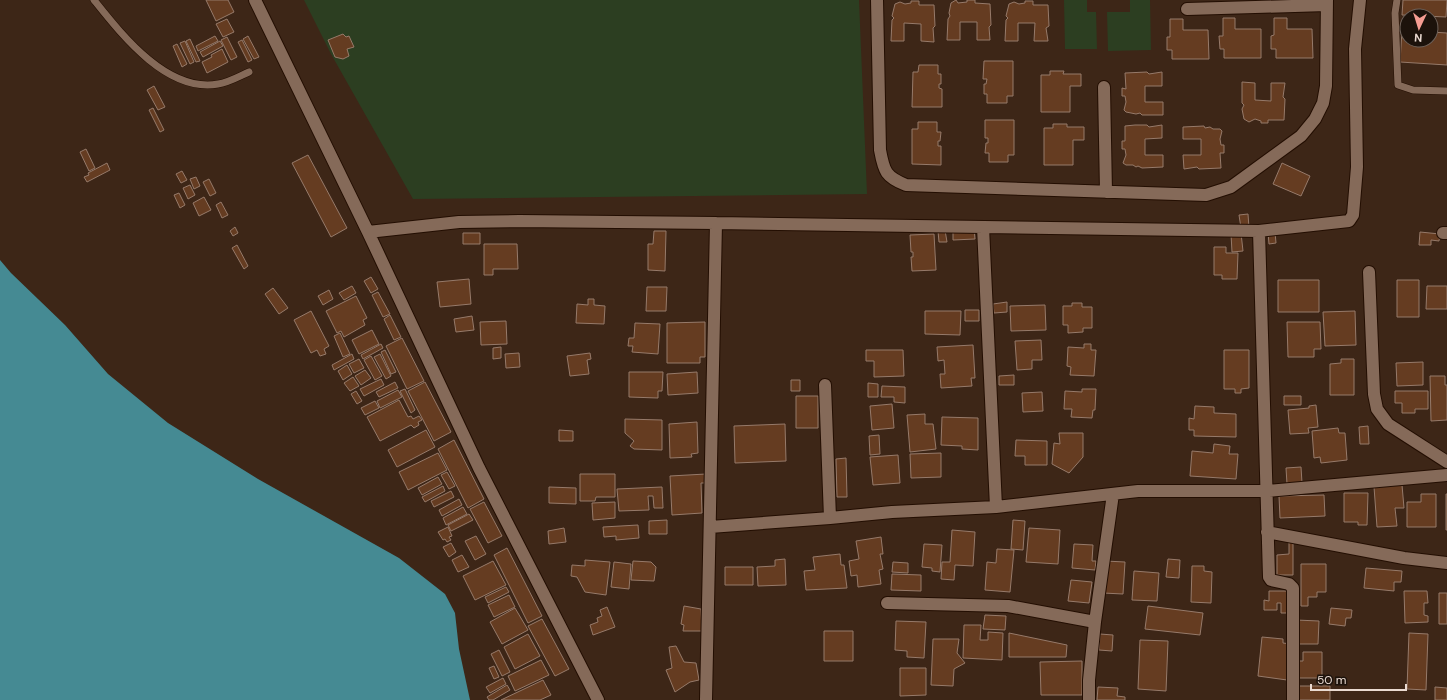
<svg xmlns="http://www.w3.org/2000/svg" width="1447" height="700" font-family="'DM Sans',sans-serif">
<rect width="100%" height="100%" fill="#3d2617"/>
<path fill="#2c3e21" d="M304,0H859L867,194L413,199L331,54Z
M1064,0H1087V12H1096L1097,49H1065Z
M1130,0H1150L1151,50L1108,51L1107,12H1130Z"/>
<path fill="#458a93" d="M0,260L11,273L65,325L108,374L168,423L258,479L399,558L445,594L455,613L459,649L470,700H0Z"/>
<path fill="#653c21" stroke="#967a6a" d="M206,0H228L234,12L216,21Z
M956,0L958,3L967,2V0H975V3L990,4L991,25L989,27L990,40H977V22H960V40H947L948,19L950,16L949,13L951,3Z
M1403,0H1447L1446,17L1402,15Z
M911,1H919V5H934L935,26L933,28L934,42L921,41V24L904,23V41H891L892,20L894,18L892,16L895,4L900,2L905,4L911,3Z
M1025,1H1033V5H1048L1049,26L1046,28L1048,41H1034L1035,23H1018V41H1005L1006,20L1008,18L1006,16L1009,4L1014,2L1019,4L1025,3Z
M1223,18H1235V29H1261V58H1224V49H1220L1219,36H1223Z
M1274,18H1287V29H1312L1313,58H1276V49H1271V36L1274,35Z
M227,19L234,32L223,37L216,24Z
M1170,19H1183V30H1208L1209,59H1172V50H1167V37H1170Z
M1402,30L1407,31V40H1431V32L1447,33V65L1400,62Z
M343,34L346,37L349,36L354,47L347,49L349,56L343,59L335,57L328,40Z
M215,36L218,41L198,51L196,46Z
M248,36L259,57L254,59L243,39Z
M227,37L237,57L231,60L221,40Z
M190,39L200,61L196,62L186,41Z
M242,40L252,60L248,62L238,42Z
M185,41L194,62L190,64L180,43Z
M220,41L223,46L203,57L200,52Z
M177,44L187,64L182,67L173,46Z
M222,49L228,62L207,73L202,62L212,57L211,55Z
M984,61H1013V96H1007V103H987V94H984V84H986L987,79H983Z
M919,65H938V74H941V84H939V88L942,89V107H912L913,72H918Z
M1050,71H1064L1063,74H1081V86H1070V112H1041V75H1050Z
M1147,72L1149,74L1162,72V86H1145V102H1163V115H1142L1140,113L1136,114L1126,112L1124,110L1126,102L1125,96H1122V88L1126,89L1125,73Z
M1242,82L1255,83V100L1271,101V83H1285L1283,97L1285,99L1284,120H1268V123H1261V121L1255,119L1249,122L1244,119L1242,109L1244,105L1242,103Z
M154,86L165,107L158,110L147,90Z
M153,108L164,130L160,132L149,110Z
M985,120H1014V155H1008V162H989V153H985L986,143H988V138H985Z
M918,122H937V132H941L940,141H938V146H941V165L912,164V129H918Z
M1053,124H1067V127H1084V140H1073V165H1044V128H1053Z
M1135,125H1147L1149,127L1162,125V138L1145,139V155H1163V167L1142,168L1138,166L1136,167L1133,165H1126L1123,163L1126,155L1125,149H1122V141H1125V126Z
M1204,126L1205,128L1210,127L1213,129H1220L1222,131L1220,139L1221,145H1224V153H1220L1221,168L1199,169L1197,167L1184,169L1183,155H1201V139H1183V127Z
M86,149L95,168L89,171L80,152Z
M308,155L347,228L331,237L292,163Z
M107,163L110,170L87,182L84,177L89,175L88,173Z
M1282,163L1310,176L1301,196L1273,184Z
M182,171L187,180L181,183L176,174Z
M196,177L200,186L194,189L190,179Z
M209,179L216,193L210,196L203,182Z
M190,185L195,195L188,199L183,188Z
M179,193L185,205L180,208L174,195Z
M204,197L211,210L199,216L193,203Z
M221,202L228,215L222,218L216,205Z
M1248,214L1249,228H1241L1239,215Z
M235,227L238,233L233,236L230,231Z
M974,228L975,239L953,240V229Z
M945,230L947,242H939L938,231Z
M654,231H666L665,271L648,270V244H653Z
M1268,232H1275L1276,243L1269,244Z
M1420,232L1440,234L1439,241L1431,240V245H1419Z
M463,233H480V244H463Z
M1241,233L1243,251L1232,252L1231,234Z
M934,234L936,270L912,271L911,257H913V252H911L910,235Z
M484,244H517L518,269H493V275H484Z
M237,245L248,266L244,269L232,248Z
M1214,247H1226V253H1238L1237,279H1222V275H1214Z
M371,277L378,289L371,293L364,281Z
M469,279L471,304L440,307L437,282Z
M1278,280H1319V312H1278Z
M1397,280H1419V317H1397Z
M352,286L356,293L344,300L339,293Z
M1427,286H1447V309H1426Z
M647,287H667L666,311H646Z
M273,288L288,308L279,314L265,294Z
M329,290L333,299L323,305L318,296Z
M378,292L390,314L383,317L372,295Z
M356,296L367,318L363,320L365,325L344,337L341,331L337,333L326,311Z
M588,299H594V305L605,306L604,324L576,323L577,304L588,305Z
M1007,302V312L994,313L993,304Z
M1072,303H1082V307H1092V328H1083V332L1068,333V325H1063V306H1072Z
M1045,305L1046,330L1011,331L1010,306Z
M965,310H979V321H965Z
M311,311L329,346L324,349L326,354L320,356L317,350L311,353L294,320Z
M925,311H961L960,335L925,334Z
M1355,311L1356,345L1325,346L1323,312Z
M390,315L401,337L394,340L384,319Z
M472,316L474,330L456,332L454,319Z
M506,321L507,344L481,345L480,322Z
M705,322V357H700V363H667V323Z
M1287,322H1320L1321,349H1314V357H1288Z
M635,323L660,324L658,354L632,352L633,346H628L629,338H634Z
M372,330L379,344L359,354L352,340Z
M340,333L350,354L343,357L334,336Z
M402,338L424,381L407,389L386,346Z
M1041,340L1042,360H1032V369L1017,370L1015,341Z
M381,344L383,348L363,359L361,355Z
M1084,344H1091V350H1096L1094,376L1070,375L1071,367L1067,366L1068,347L1084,348Z
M973,345L975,378H971L972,386L941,388L940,374H945L944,360L938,361L937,347Z
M501,347V358L493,359V348Z
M385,350L396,372L391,374L381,352Z
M866,350H903L904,376L874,377V361H866Z
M1224,350H1249V388L1241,389V393H1235V389H1224Z
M519,353L520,367L506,368L505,354Z
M590,353L591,359L587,360L589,374L570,376L567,356Z
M352,354L354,359L334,370L332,365Z
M380,354L391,376L386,379L374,357Z
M371,356L382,376L375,380L364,360Z
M359,359L364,368L354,373L349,364Z
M1341,359H1354V395H1330V364L1341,363Z
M1423,362V385L1397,386L1396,363Z
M347,365L352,374L343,380L338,371Z
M365,370L371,378L361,385L355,376Z
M629,372H663L662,391H658V398L629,397Z
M697,372L698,393L668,395L667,374Z
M1014,375V385H999V376Z
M1430,376H1445V385H1447V420L1431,421Z
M353,377L359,386L350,391L344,383Z
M381,379L384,385L364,396L360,389Z
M791,380H800V391H791Z
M395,382L398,388L379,397L376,392Z
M425,382L451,432L434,441L408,391Z
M868,383L878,384V397H868Z
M882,386L905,387V403L894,402V397H881Z
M405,389L415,410L411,413L400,391Z
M1082,389H1096L1095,410H1093L1092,418L1071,417L1072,409H1064L1065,391L1082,392Z
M398,390L402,397L380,408L377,401Z
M356,391L362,401L357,404L351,394Z
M1395,391H1428V409H1415V413H1402V403H1395Z
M1042,392L1043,411L1023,412L1022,393Z
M796,396H818V428H796Z
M1284,396H1301V405H1284Z
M399,400L408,417L411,416L413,419L419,416L422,420L418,422L419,425L414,428L411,425L380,441L367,417Z
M375,401L379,408L365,415L361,408Z
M892,404L894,428L872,430L870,406Z
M1316,405L1318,427L1308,428L1309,433L1290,434L1288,410L1309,408V406Z
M1195,406L1214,407V413L1236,414V437L1194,436V430H1189V418L1194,419Z
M925,414V424H933L936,449L910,452L907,415Z
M942,417L978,418V450L962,449V446L941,445Z
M625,419L662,420V450L634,449L630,446L634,441L625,433Z
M697,422L698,453L691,454L692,457L670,458L669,424Z
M785,424L786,461L735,463L734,426Z
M1368,426L1369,444H1360L1359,427Z
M1338,428L1339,433H1345L1347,460L1321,463L1320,457L1314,458L1312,431Z
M426,430L435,447L397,467L388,450Z
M559,430L573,431V441H559Z
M1059,433H1083V457L1069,473L1052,464L1054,443L1060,444Z
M879,435L880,454L870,455L869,436Z
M454,440L484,499L468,508L438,449Z
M1016,440L1047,441V465H1025V456H1015Z
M1214,444L1230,446L1229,454H1238L1236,479L1190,476L1192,451L1213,453Z
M438,453L447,470L408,490L399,472Z
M941,453V477L911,478L910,454Z
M898,455L900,483L873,485L870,457Z
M846,458L847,497H837L836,459Z
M1301,467L1302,483L1287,484L1286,468Z
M447,472L455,486L449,489L441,475Z
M580,474H615V497H596L595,501H580Z
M706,474L707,483H701L702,513L672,515L670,476Z
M438,477L442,484L422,495L418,488Z
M1402,485L1404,508H1395L1397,526L1377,527L1374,487Z
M443,486L445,491L425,502L422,497Z
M549,487L576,488V504L549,503Z
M662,487L663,508H654L653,496H648L649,510L619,511L617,489Z
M451,491L454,497L434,507L431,501Z
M1344,493H1368L1367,525H1358V522H1344Z
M1421,494H1436V527H1407V502H1421Z
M1446,494H1447V530H1446Z
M1324,495L1325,516L1280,518L1279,496Z
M459,499L462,505L442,516L439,510Z
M484,502L502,536L488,543L470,509Z
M615,502V518L593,520L592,503Z
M463,507L467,514L446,525L443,518Z
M469,514L473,520L451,531L448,525Z
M667,520V534H649V521Z
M1013,520L1025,521L1023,550L1011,549Z
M638,525L639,538L616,540V536L604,537L603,527Z
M448,527L452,536L449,537L451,540L447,542L445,539L443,540L438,532Z
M564,528L566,542L549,544L548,531Z
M1029,528L1060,530L1058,564L1026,562Z
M952,530L975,532L973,566L955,565L954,580L941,579L942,562H950Z
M476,536L486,554L475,560L465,541Z
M881,537L883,554H880L883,569L879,570L881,584L858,587L857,575L851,576L849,561L859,559L856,541Z
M1289,541H1293V575H1277V555L1289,554Z
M451,543L456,552L449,557L443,547Z
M924,544L942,545L940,572L932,571V568L922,567Z
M1074,544L1093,545L1092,561H1096L1095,570L1072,568Z
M507,548L542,616L528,623L494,555Z
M997,549L1014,550L1010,592L985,590L987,562L996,563Z
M840,554L841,565H844L847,588L806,590L804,571L815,570L813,557Z
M462,555L469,567L458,572L452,560Z
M785,559L786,585L758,586L757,567L775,566V560Z
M1168,559L1180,560L1179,578L1166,577Z
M585,560L610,562L606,595L585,592L577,577L571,576L572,565L585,566Z
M493,561L506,585L475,600L463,576Z
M633,561L651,562L656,567L654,581L631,580Z
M1105,561L1125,562L1123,594L1103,593Z
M614,562L631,564L629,589L611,587Z
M893,562L908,563V573L892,572Z
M1301,564H1326V592H1317V597H1308V606H1301Z
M1192,566H1204V571L1212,572L1211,603L1191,602Z
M725,567H753V585H725Z
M1366,568L1402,571L1401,582H1394V591L1364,588Z
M1134,571L1159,573L1157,601L1132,600Z
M892,574L921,575V591L891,590Z
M1071,580L1092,582L1089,603L1068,601Z
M506,587L509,592L488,603L485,597Z
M1269,591H1289V613H1281V603H1277V610H1264V600L1269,601Z
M1404,591H1427L1428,603H1424V615L1428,616V622L1405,623Z
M1439,593H1447V624H1439Z
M509,595L515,607L494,617L488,605Z
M684,606L701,609L702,631H683L684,625L681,624Z
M1148,606L1203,613L1200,635L1145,629Z
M607,607L615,627L593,635L590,625L598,622L597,618L602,616L600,610Z
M515,608L528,630L502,644L490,622Z
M1331,608L1352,610L1351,618H1346L1345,626L1329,624Z
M985,615L1006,616L1005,630L983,629Z
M542,619L569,669L555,676L528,626Z
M1296,620L1319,621L1318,644H1295Z
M896,621L926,622L924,658L907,657V651L895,650Z
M964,625H981L980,640H988V632L1003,633L1002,660L963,658Z
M824,631H853V661H824Z
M1009,633L1067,645L1066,657H1009Z
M1409,633L1428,634L1426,690L1407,689Z
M528,634L540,656L515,669L504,647Z
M1100,634L1113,635L1112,651L1099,650Z
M1262,637L1283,639V643L1291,644L1287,680L1258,676Z
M933,639H959L957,653L965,663L954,669L953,686L931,685Z
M1140,640L1168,641L1166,691L1138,689Z
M676,646L684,662L696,663L699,680L690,682L675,692L666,670L672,668L669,647Z
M499,650L510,672L502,676L491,654Z
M1303,652H1322V678H1297V661H1303Z
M541,660L549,675L515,691L508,676Z
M1082,661V695H1041L1040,662Z
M494,666L499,677L494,679L489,668Z
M900,668H926V695L900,696Z
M503,678L506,684L490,693L486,687Z
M543,680L551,695L540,700H501Z
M507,685L510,690L493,700H489L487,697Z
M1298,686H1330V700H1298Z
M1098,687L1118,688L1117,696L1125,697V700H1097Z
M1435,687L1447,688V700H1435Z"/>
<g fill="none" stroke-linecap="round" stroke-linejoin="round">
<g stroke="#230e02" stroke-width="8">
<path id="lane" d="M94,0C122,35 167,93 218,84C228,83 240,76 249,72
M1397,0L1395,13L1398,85L1413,90L1447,91"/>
</g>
<g stroke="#230e02" stroke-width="14">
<path id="street" d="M255,0L368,232L479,468L598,700
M877,0L880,150C884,172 886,177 906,185L1206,195L1231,187L1301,136L1315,119L1323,103L1326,86L1327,0
M1187,9L1327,5
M1104,87L1106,192
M983,227L996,507
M1259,231L1269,577L1271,580L1289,584L1293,588V700
M368,232L459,222L519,221L716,223L1259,231L1349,221L1353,215L1357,167L1355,49L1360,0
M1443,233H1447
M1369,272L1374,394L1377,409L1388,424L1447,462
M825,385L830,518
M710,527L830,518L892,512L996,507L1138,491H1267L1447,475
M1267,532L1404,558L1447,563
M887,603L1008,606L1095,622
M706,700L716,223
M1089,700V680L1095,622L1113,494"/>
</g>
<use href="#lane" stroke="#856a59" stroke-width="7"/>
<use href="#street" stroke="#856a59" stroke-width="12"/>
</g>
<g transform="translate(1419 28) rotate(184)"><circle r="19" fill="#1c120b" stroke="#6e625a"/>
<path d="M0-3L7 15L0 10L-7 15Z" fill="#f59c92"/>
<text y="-6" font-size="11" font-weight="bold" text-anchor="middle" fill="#eadad1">N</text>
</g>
<path d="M1311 684v6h95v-6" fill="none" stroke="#eadad1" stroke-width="2"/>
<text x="1317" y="684" font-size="12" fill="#eadad1" stroke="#1c120b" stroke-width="3" paint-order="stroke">50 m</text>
</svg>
